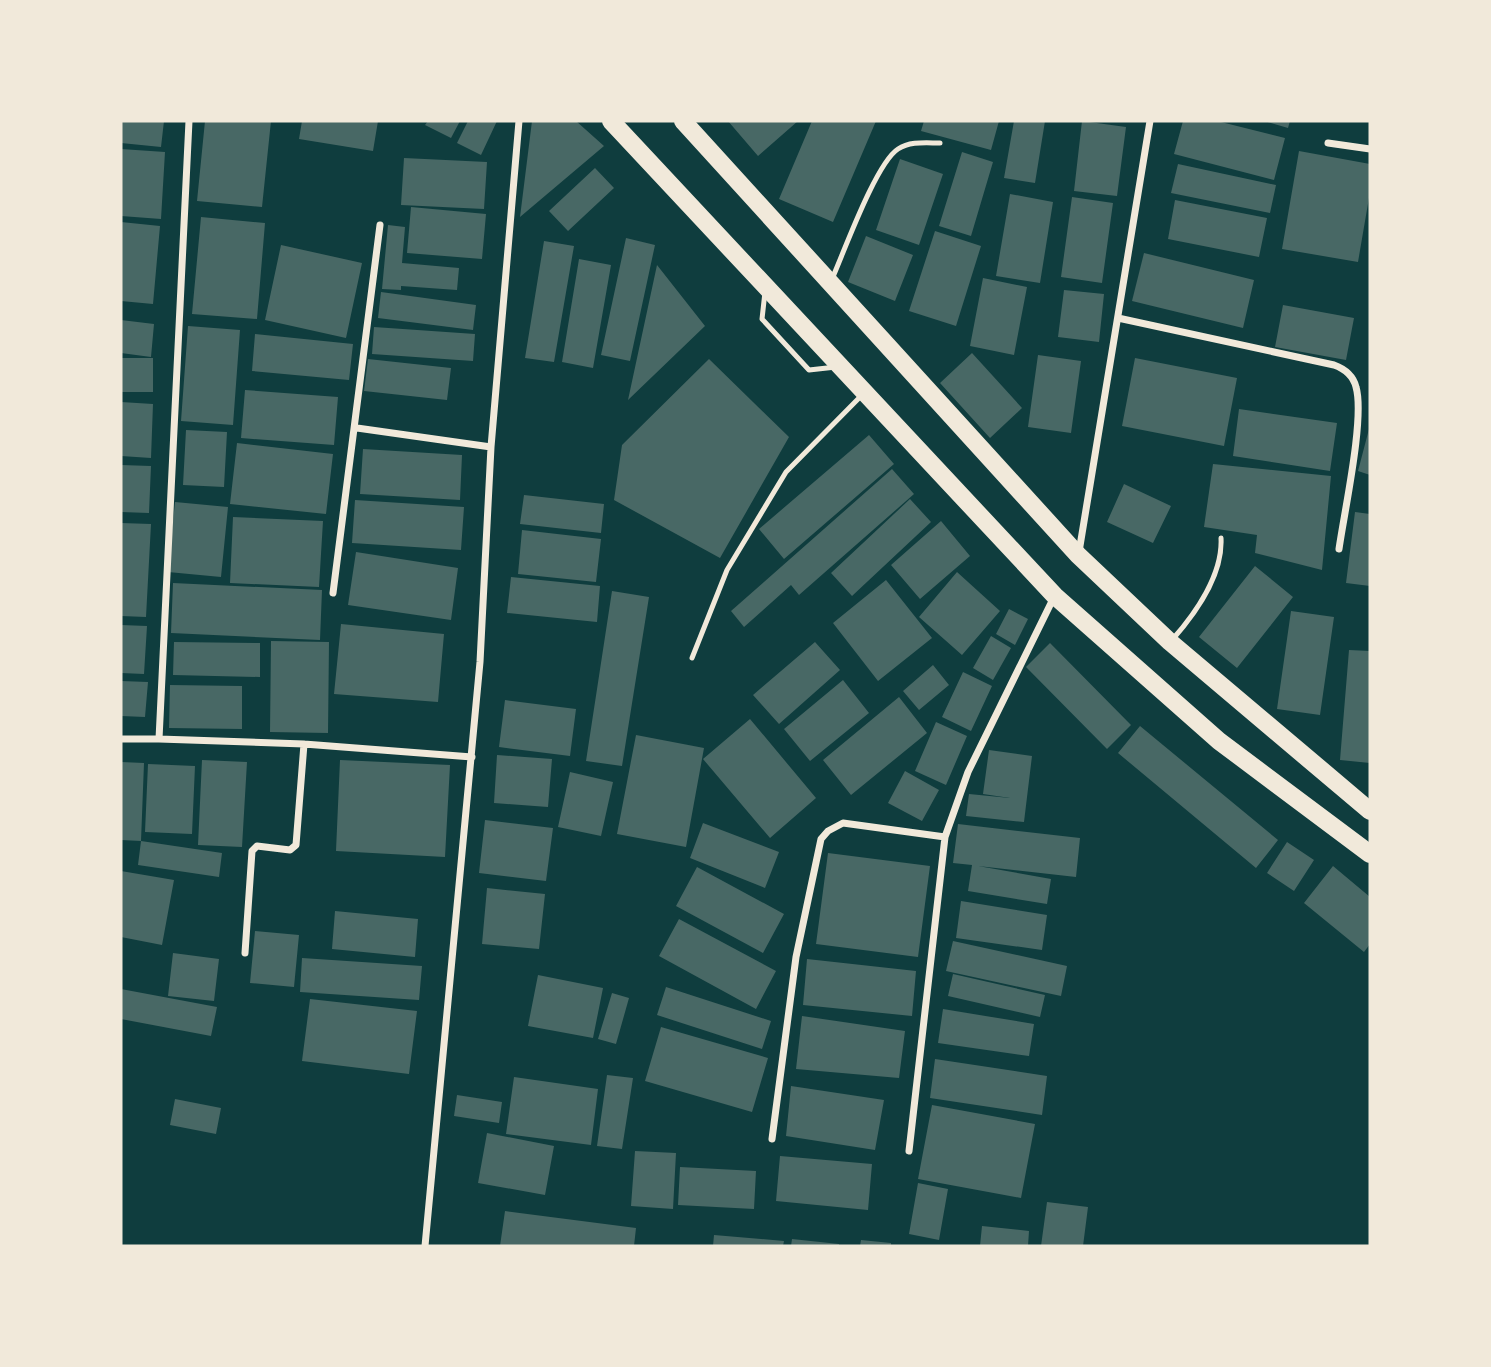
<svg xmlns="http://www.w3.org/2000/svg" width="1491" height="1367" font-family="Merriweather,serif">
<rect width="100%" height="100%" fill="#0f3d3e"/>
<path fill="#486865" d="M121,121H164L161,147L121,143Z
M205,121H271L262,207L197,201Z
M302,121H378L373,151L299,139Z
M428,121H460L451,138L425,125Z
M468,121H497L481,155L457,143Z
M532,121H576L604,146L520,217Z
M728,121H798L758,156Z
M812,121H876L833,222L779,199Z
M924,121H999L991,150L921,131Z
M1014,121H1045L1035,183L1004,178Z
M1082,121L1126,127L1117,196L1074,191Z
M1183,121H1217L1285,138L1274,180L1174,154Z
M1264,121H1290L1288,128Z
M121,149L165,152L161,219L121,216Z
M1299,151L1370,164V192L1358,262L1282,249Z
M962,152L993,162L971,236L939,226Z
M404,158L487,162L484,209L401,205Z
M900,159L943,174L919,245L876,230Z
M1178,164L1276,185L1270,213L1171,193Z
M595,168L614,188L568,231L549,211Z
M1010,194L1053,202L1040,283L996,276Z
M1072,197L1113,203L1102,283L1061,277Z
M1175,200L1267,218L1259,257L1168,239Z
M411,207L486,214L482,259L407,253Z
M201,217L265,223L257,319L192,314Z
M121,222L160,226L153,304L121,301Z
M388,225L405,227L402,263L459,268L457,290L401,286V290L382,289Z
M935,231L981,246L956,326L909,311Z
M866,236L913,255L895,301L848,282Z
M626,238L655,245L630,361L601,355Z
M544,241L574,246L554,362L525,358Z
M281,245L362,263L346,338L265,320Z
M1144,253L1254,280L1243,328L1132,301Z
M579,259L611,265L593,368L562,362Z
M657,265L705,326L628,400Z
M983,278L1027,287L1014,355L970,346Z
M1064,290L1104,294L1099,342L1058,337Z
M381,292L476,305L473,330L378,318Z
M1283,305L1354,318L1346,360L1275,347Z
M121,320L154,324L151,357L121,353Z
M188,326L240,330L233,425L181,421Z
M374,327L475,334L473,361L372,354Z
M255,334L353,344L349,380L252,371Z
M972,353L1022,408L990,438L940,383Z
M1038,355L1081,361L1071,433L1028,427Z
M121,358H153V392H121Z
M1135,358L1237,378L1224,446L1122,426Z
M368,359L451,368L447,400L364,391Z
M709,359L789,437L720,558L614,500L622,445Z
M245,390L338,397L334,445L241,438Z
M121,402L153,404L151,458L121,456Z
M1239,409L1337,423L1330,471L1233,456Z
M1369,429H1370V475L1358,471Z
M186,430L227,432L224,487L183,485Z
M869,435L894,464L784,559L759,529Z
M237,443L333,454L326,514L230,504Z
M363,449L462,455L460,500L360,494Z
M1213,464L1331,476L1322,570L1255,553L1257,535L1204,527Z
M121,465L151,466L149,513L121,512Z
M892,469L914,494L799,595L791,585L744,627L731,611Z
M1124,484L1171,506L1153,543L1107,522Z
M524,495L604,504L601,533L520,524Z
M910,499L931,522L852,596L831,573Z
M355,500L464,507L461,550L352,543Z
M175,502L228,507L221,577L168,572Z
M1355,512L1370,514V586L1346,583Z
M233,517L323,521L319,587L230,583Z
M941,521L970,556L920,599L891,565Z
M121,523L151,524L146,617L121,616Z
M522,530L601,539L596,582L518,574Z
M356,552L458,568L451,620L348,605Z
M1255,566L1293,597L1237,668L1199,637Z
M957,572L1000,611L962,655L919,617Z
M511,577L600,586L597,622L507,613Z
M886,580L932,638L878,681L833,623Z
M173,583L322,590L320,640L171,633Z
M612,591L649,597L622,766L586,761Z
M1009,609L1028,619L1015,645L996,634Z
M1291,611L1334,617L1320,715L1277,709Z
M341,624L444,634L438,702L334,694Z
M121,625L147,626L144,674L121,673Z
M991,636L1011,648L993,680L973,668Z
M271,641L329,642L328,733L270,732Z
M174,642L260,643V677L173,675Z
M815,642L840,670L779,724L753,695Z
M1050,643L1131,725L1107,749L1026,667Z
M1349,650L1370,651V763L1340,760Z
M933,665L949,685L919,710L903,691Z
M963,672L992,686L971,731L942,717Z
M843,680L869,713L810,761L784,729Z
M121,681L148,682L145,717L121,716Z
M170,685L242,686V729L169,728Z
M899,697L927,733L851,795L823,760Z
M505,700L576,709L570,756L499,747Z
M750,719L816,798L770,838L703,759Z
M936,722L967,736L946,785L915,771Z
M1140,726L1278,840L1256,868L1118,753Z
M636,735L704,748L686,847L617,834Z
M989,750L1032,756L1024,822L966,816L969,794L1010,798L983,794Z
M497,755L552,759L548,807L494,803Z
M202,760L247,762L242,847L198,845Z
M340,760L450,765L445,857L336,851Z
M121,762L144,763L141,841L121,840Z
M148,764L195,766L192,834L145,832Z
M905,771L939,790L922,821L888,803Z
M570,772L613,782L601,836L558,827Z
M485,820L553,828L546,881L479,873Z
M703,823L779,852L765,888L690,858Z
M958,824L1080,838L1076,877L978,866L1051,879L1047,904L968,891L972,865L953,863Z
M141,841L222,853L219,877L138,865Z
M1287,842L1314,860L1294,891L1267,873Z
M828,853L930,866L918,957L816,944Z
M1333,866L1370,897V944L1364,952L1304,903Z
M697,867L784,914L763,953L676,906Z
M121,871L174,880L162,945L121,937Z
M487,888L545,894L539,949L482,944Z
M961,901L1047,915L1042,950L956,938Z
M335,911L418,919L415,957L332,949Z
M679,919L776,971L756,1009L659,956Z
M255,931L299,935L294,987L250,983Z
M953,941L1067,966L1061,996L946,971Z
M173,953L219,959L214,1001L168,996Z
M302,958L422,966L419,1000L300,992Z
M807,959L916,971L912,1016L803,1005Z
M953,974L1045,995L1040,1017L948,996Z
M538,975L603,988L593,1038L528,1026Z
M666,987L771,1021L762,1049L657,1015Z
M121,989L217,1007L211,1036L121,1019Z
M612,993L629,998L616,1044L598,1039Z
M310,999L417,1011L409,1074L302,1061Z
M943,1009L1034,1024L1029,1056L938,1043Z
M802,1016L905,1031L899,1078L796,1069Z
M661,1027L768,1058L752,1112L645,1081Z
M935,1059L1047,1076L1042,1115L930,1098Z
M607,1075L633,1078L622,1149L597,1146Z
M514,1077L598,1089L591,1145L506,1134Z
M791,1086L884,1100L875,1150L786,1136Z
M457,1095L502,1102L499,1123L454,1116Z
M175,1099L221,1108L216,1134L170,1125Z
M932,1105L1035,1124L1021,1198L918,1179Z
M487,1133L554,1146L545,1195L478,1183Z
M635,1151L676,1153L673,1209L631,1206Z
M780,1156L872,1164L868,1210L776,1201Z
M680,1167L756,1171L754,1209L678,1205Z
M918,1183L948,1189L939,1240L909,1234Z
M1047,1202L1088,1207L1083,1246H1041Z
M505,1211L636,1228L634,1246H500Z
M982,1226L1029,1231L1028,1246H980Z
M714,1235L784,1241L783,1246H713Z
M792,1239L839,1244V1246H791Z
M861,1240L891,1243V1246H860Z"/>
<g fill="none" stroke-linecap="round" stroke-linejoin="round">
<path stroke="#f1e9da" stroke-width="5" d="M832,279C844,252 876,163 898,149C910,141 926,143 940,143
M765,292L762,319L809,370L836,367
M1172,640C1196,613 1223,574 1221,538
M692,658L727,570L786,472L862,395"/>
<path stroke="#f1e9da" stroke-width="7" d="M189,121L159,739L304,744L472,757
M1328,143L1370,149
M1118,318L1334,365C1345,369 1353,375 1356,387C1365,418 1344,513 1339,549
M357,428L491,447
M1079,552L1150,121
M333,593L380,225
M121,739H159
M245,953L252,851L257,846L290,850L296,845L304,744
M772,1139L796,957L821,839L828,831L843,823L945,837
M909,1151L945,837L968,772L1054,597
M425,1246L480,662L491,447L519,121"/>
<path stroke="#f1e9da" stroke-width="18" d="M611,121L1055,596L1219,741L1370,854
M683,121L1078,555L1170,642L1370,811"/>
</g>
<rect width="1491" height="1367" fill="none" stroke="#f1e9da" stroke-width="245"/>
</svg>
